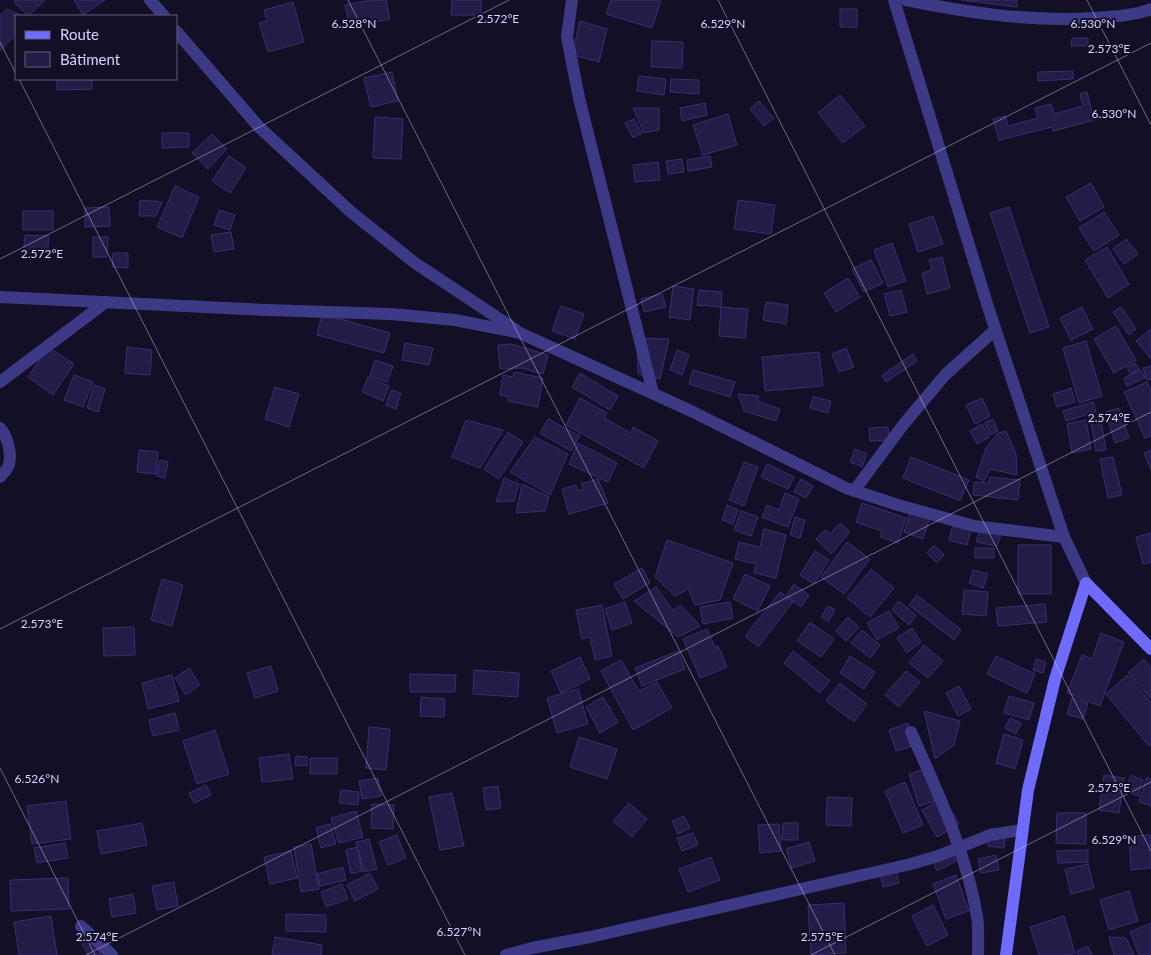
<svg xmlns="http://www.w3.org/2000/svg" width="1151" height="955" font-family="Lato,sans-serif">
<rect width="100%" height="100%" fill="#130f26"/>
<path fill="#241b47" stroke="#3b2d73" d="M16,0H45L28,16L14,2Z
M74,0H105L83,15Z
M371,0H386L390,19L350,27L345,5Z
M452,0H481V15H451Z
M611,0H661L652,28L606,14Z
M961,0H1017V7Z
M293,2L304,42L268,52L259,23L267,21L264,10Z
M7,9L23,16H16V34L0,51V15Z
M840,9H857V27H840Z
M580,21L607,29L599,62L572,55Z
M1072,38H1088V46H1071Z
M652,41L683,42L682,68L651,67Z
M1073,71V79L1038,81V72Z
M392,72L398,101L371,107L364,78Z
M639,76L666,79L664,95L637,91Z
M57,79H92V89L57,90Z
M671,79L699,80V94L670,92Z
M1087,92L1094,120L1053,131L1052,127L999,140L993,119L1005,116L1008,126L1038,118L1035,108L1051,104L1054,114L1083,106L1080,94Z
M840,95L865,126L843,143L818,113Z
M759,101L774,118L764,126L750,109Z
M705,103L707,115L682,121L680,108Z
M633,108H659V130L644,133Z
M728,114L737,145L703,155L693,125Z
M375,117L403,119L401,159L373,158Z
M634,119L642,133L633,138L625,123Z
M162,133H189V147L162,148Z
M212,134L227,149L208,169L192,153Z
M229,156L246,168L230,193L212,181Z
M710,156L712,167L688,171L687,160Z
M682,159L684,172L668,174L666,161Z
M658,162L660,180L635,182L633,165Z
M1091,183L1104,207L1080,221L1066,197Z
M175,186L199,197L182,238L157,227Z
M140,200L162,202L156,216H139Z
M738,200L775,205L771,234L734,229Z
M109,207L110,226L85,227V208Z
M1009,207L1049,327L1030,333L990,213Z
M219,210L235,215L230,230L214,225Z
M23,211H53V230H23Z
M1104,212L1119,235L1094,251L1079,228Z
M933,216L943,244L918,252L909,224Z
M231,232L234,249L214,252L211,235Z
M25,235L49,236L47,258L23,257Z
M93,237H108L107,257H93Z
M1126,239L1138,254L1124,264L1113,249Z
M892,243L906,281L888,287L874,250Z
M1107,247L1129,284L1108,298L1085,260Z
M113,253H128V268L112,267Z
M942,257L950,288L927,294L922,273L932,270L929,260Z
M871,260L883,283L864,292L852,269Z
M848,278L860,297L836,312L824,293Z
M673,286L694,289L690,320L669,317Z
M699,290L722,292L721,307L697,305Z
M901,290L907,312L890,316L884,294Z
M662,294L666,307L644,312L641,299Z
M766,302L788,305L786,324L763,320Z
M561,306L584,314L575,339L552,331Z
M721,307L748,309L745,338L719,336Z
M1082,307L1093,329L1071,340L1060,318Z
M1121,307L1136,329L1129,335L1113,312Z
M322,314L390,333L384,353L317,335Z
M1116,326L1136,360L1114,373L1094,339Z
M1151,329V359L1136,341Z
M637,338L669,339L660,379L638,374Z
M1086,341L1102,396L1079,403L1063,348Z
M405,343L433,348L429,365L402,360Z
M511,344L548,355L543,374L522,368L500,369L498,345Z
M48,347L74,364L53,395L28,377Z
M127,347L152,350L150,375L125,373Z
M846,348L854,367L839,372L832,354Z
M677,350L689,355L682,375L670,370Z
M819,352L823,386L765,391L762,357Z
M913,354L917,361L886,382L882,375Z
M375,360L393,366L387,382L370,376Z
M1135,363L1139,370L1130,374L1127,367Z
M1151,366V379L1147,380L1143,368Z
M693,370L735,382L730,397L689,384Z
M1141,370L1145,378L1127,386L1124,378Z
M514,372L543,378L538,407L508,401L509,397L500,395L503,375L513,377Z
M580,373L618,396L610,410L572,387Z
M74,375L93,382L83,407L64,400Z
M368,377L389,386L383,401L362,392Z
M1147,382L1151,390V436L1145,438L1124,392Z
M94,385L105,389L98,412L87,408Z
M275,387L299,394L289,427L265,419Z
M1071,388L1075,402L1057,407L1053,394Z
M391,390L401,393L396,409L386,405Z
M738,394L759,396L757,401L780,409L776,421L744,411Z
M813,397L831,401L828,413L810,408Z
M580,398L607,413L604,418L631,433L633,427L658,441L644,468L566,425Z
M982,398L990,416L975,424L966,405Z
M1093,402L1096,412L1066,421L1063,411Z
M1119,408L1129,438L1115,443L1105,412Z
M548,419L580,436L571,451L540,433Z
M993,419L998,431L990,435L985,423Z
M466,420L503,430L480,468L452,457Z
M1086,420L1091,449L1072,453L1067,424Z
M1101,421L1106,450L1096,451L1091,423Z
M982,424L989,437L977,444L970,431Z
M888,427L889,440L870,441L869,428Z
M1006,431L1016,454L1017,475L990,469L984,481L976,477L986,448L998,433Z
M508,432L523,442L499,479L484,469Z
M535,437L568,454L550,495L510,472Z
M578,443L617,463L608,482L569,464Z
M855,449L867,454L862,467L850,462Z
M139,450L158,452L156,474L137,472Z
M1151,450V470L1144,453Z
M911,457L969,480L960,501L903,478Z
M1113,457L1122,495L1108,498L1100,459Z
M160,460L168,462L165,478L157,476Z
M744,462L758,467L744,506L729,500Z
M767,464L794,477L788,489L761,477Z
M990,477L1020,480L1018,500L973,495L974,482L989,483Z
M504,478L519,484L514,501L496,502Z
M598,479L608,503L569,514L562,489L576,485L577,491L584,489L581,484Z
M801,479L813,486L806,498L794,492Z
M522,484L549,497L545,511L516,513Z
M785,493L799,499L788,527L762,517L767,505L779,510Z
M862,503L906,518L898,543L880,537L882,531L856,522Z
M727,505L738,510L733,524L722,520Z
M912,507L931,513L923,539L904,532Z
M741,511L758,517L751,536L734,530Z
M795,517L805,520L800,538L790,535Z
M955,517L973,522L967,545L949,540Z
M983,522L1003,529L997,546L976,542Z
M840,523L850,532L831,554L816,539L825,530L830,534Z
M764,529L786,535L776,578L754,573L756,564L735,559L739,542L760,547Z
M1151,533V562L1143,564L1136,537Z
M667,540L733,563L720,600L695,605L688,589L675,596L655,577Z
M847,542L870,559L844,594L821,577Z
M934,545L944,555L937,563L927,553Z
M1018,545H1051V594H1018Z
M975,548H994V558H975Z
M815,551L829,560L814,584L800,575Z
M642,568L650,583L623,599L614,584Z
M871,569L894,588L870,617L847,598Z
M973,570L988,574L983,588L969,583Z
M745,574L770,586L758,611L733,599Z
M162,579L183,585L172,626L151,620Z
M794,584L809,595L801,607L786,596Z
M656,587L673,610L681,605L700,626L678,637L634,601Z
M964,590L988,592L986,616L962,614Z
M780,592L793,602L758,647L745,636Z
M917,595L961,630L954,640L909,605Z
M899,601L916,615L909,625L892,610Z
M625,602L632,623L612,630L605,609Z
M730,602L733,618L703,624L700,607Z
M1045,604L1047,622L998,626L996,608Z
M602,605L612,656L595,660L590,637L582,639L576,610Z
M828,606L835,610L828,622L821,617Z
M889,611L899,628L877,640L867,623Z
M848,617L859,627L846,641L836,631Z
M810,622L834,639L821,657L797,641Z
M134,627L135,655L104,656L103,628Z
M912,628L921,642L907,653L897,638Z
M707,629L715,647L718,646L727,667L700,678L683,639Z
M862,630L880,645L870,658L851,643Z
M1101,633L1124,642L1100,706L1067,693L1082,655L1092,659Z
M924,645L943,661L928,678L909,663Z
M678,651L685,669L642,686L635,668Z
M793,651L830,681L820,693L784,663Z
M850,656L875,672L864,689L840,673Z
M996,656L1035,674L1027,693L987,674Z
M580,657L590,679L561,693L551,671Z
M1036,659L1046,662L1043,673L1033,670Z
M1144,659L1151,668V699L1128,673Z
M621,660L639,691L657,682L672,708L633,730L601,671Z
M271,666L278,691L255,698L247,673Z
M189,668L200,685L186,695L175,678Z
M474,670L519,673L518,697L473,694Z
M906,671L920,682L899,707L885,695Z
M410,674L456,675L455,692H410Z
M172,675L179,701L148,709L142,683Z
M1127,675L1151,703V745L1149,746L1106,694Z
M840,683L867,704L854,722L826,701Z
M959,686L971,709L958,716L946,693Z
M578,689L588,724L557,733L547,698Z
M1009,696L1034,703L1029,720L1004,713Z
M421,697L445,699L444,717L420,716Z
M603,697L618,722L600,733L586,707Z
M1072,698L1088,703L1083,719L1067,714Z
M924,711L960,721L954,745L935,759Z
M175,713L179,730L153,736L149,720Z
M1010,718L1021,723L1016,734L1005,728Z
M908,723L916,745L896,751L889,730Z
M369,727L390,729L386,770L366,768Z
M215,730L229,774L197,784L183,741Z
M1004,734L1023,740L1015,769L996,763Z
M579,737L617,749L607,779L570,767Z
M289,754L293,779L262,782L259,758Z
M296,756L307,757V766L295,765Z
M310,758H337V774H310Z
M929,768L939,800L919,806L909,774Z
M1104,775L1124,778L1119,813L1099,810Z
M1131,775L1143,780L1138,796L1125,791Z
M1147,777L1151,779V806L1139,802Z
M378,778L381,796L362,799L359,781Z
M905,782L923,825L903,833L885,791Z
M206,785L211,795L194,803L189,793Z
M498,786L501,808L486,810L483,788Z
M341,790L359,792L358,805L339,803Z
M452,793L464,846L440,850L429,797Z
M827,797L852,798L851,826L826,825Z
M944,798L959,824L937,837L922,810Z
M66,801L71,839L32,844L27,806Z
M629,803L647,819L632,837L613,821Z
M372,804L394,805L393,829L371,828Z
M356,811L363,837L339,843L331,818Z
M1057,813H1086V844L1056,843Z
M684,816L690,828L678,834L672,821Z
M142,823L147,845L101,854L97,831Z
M783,823H798V840H782Z
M330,824L336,844L321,848L316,828Z
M779,824L781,851L760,853L758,825Z
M991,828L1006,830L1004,848L988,846Z
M693,833L698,845L682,851L677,838Z
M397,835L406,858L388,865L379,842Z
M1151,835V868L1131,870L1129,836Z
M369,839L377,869L364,872L356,842Z
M809,842L815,861L792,868L786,849Z
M65,843L68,858L37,863L34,848Z
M311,844L319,889L301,892L294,847Z
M357,847L362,871L351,874L346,850Z
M949,847L956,861L937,871L930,856Z
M1088,850V862L1058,863L1057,851Z
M291,851L297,878L270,884L264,857Z
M996,855L999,870L981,873L978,859Z
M711,857L720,880L688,892L679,869Z
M894,864L899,883L883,887L879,868Z
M1088,864L1094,888L1071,894L1065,869Z
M343,867L346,880L320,886L317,874Z
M370,873L378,889L355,901L347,885Z
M956,875L969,911L946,919L933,884Z
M68,878L69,909L11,911L10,880Z
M174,882L178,906L157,910L152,886Z
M342,884L348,899L326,907L321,892Z
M1129,891L1138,921L1109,930L1100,900Z
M133,894L136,913L112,917L109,899Z
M844,903L846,953L811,955L808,905Z
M933,905L948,935L927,946L912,916Z
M286,914L326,915V932L286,931Z
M51,916L57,955H19L14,922Z
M1064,916L1075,953L1068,955H1039L1030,927Z
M1151,923V955H1139L1130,932Z
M92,936L101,955H88L81,941Z
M275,937L322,945L321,955H272Z
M1109,937L1126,938L1134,955H1114Z
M1088,946L1092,955H1078L1077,951Z"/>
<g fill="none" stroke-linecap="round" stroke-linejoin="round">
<path stroke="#3d3a85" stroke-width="12" d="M150,0L164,16
M572,0L567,37L579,98L653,393
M906,0C969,13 1031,22 1095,18C1115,16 1133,16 1151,9
M176,31L259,127L351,212L415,263L516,330
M0,297L266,310L391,314L455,320L520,333L689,410L846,488L898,505L974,526L1064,537
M0,382L106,302
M0,428C7,436 12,452 9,464C9,468 3,473 0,477
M854,491L903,425L945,375L995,330
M911,732C937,791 966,851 977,916C979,929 978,942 978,955
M81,926L112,955
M506,955L532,948L590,937L911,864L938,856L990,835L1021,830"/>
<path stroke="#3d3a85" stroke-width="12" d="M894,0L988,307L1064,537L1086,583"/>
<path stroke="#6f6bff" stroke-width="12" d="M1006,955L1028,790L1055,679L1086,583L1151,649"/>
</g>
<path fill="none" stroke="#d9d4ff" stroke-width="1" stroke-opacity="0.45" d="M348,0L835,955M718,0L1151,851M1087,0L1151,125M0,42L16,74M19,79L465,955M0,259L509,0M0,629L1151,43M0,768L95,955M86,955L1151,412M811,955L1151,782"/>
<g font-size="12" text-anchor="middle" fill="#d9d4ff" stroke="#130f26" stroke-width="4" stroke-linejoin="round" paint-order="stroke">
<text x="498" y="23">2.572°E</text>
<text x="354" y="28">6.528°N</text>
<text x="723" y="28">6.529°N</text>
<text x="1093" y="28">6.530°N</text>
<text x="1109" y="53">2.573°E</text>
<text x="1114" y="118">6.530°N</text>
<text x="42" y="258">2.572°E</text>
<text x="1109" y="422">2.574°E</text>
<text x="42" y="628">2.573°E</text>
<text x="37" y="783">6.526°N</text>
<text x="1109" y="792">2.575°E</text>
<text x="1114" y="844">6.529°N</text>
<text x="459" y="936">6.527°N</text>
<text x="97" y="941">2.574°E</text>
<text x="822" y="941">2.575°E</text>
</g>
<rect x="15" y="15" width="162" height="65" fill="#130f26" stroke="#625e7d"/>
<rect x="25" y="31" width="25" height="8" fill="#6f6bff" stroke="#625e7d"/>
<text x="60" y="40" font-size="15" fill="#d9d4ff">Route</text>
<rect x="25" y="52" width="25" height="15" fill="#241b47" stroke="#625e7d"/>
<text x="60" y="65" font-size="15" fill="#d9d4ff">Bâtiment</text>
</svg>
